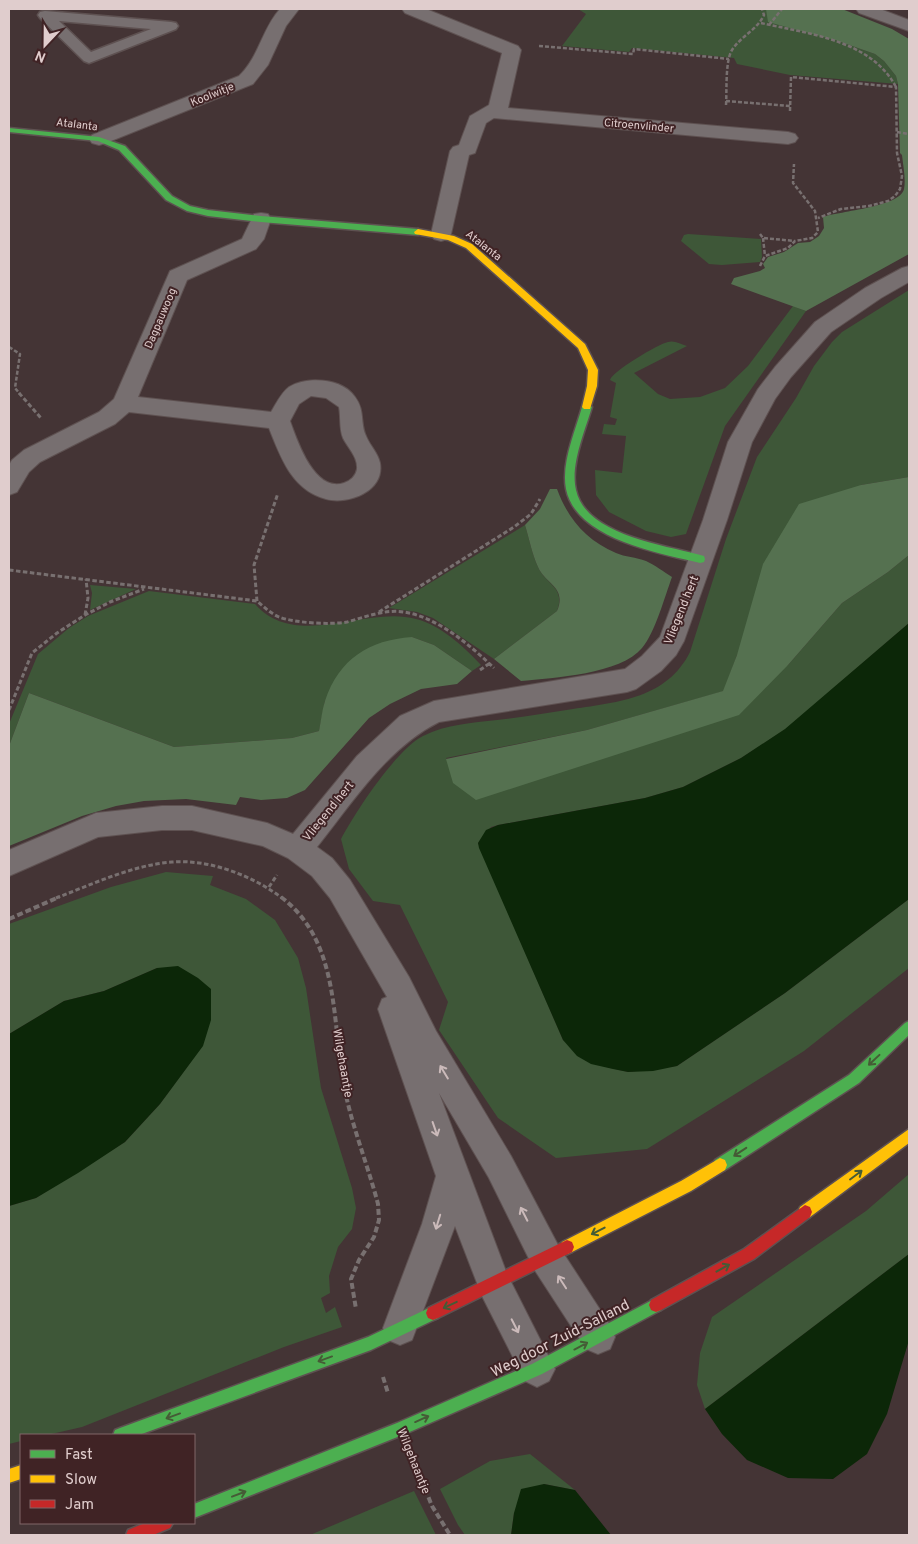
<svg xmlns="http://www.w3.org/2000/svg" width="918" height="1544" font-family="Overpass,sans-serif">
<rect width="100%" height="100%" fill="#443435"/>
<path fill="#3e5738" d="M578,9H766L835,40L875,54L884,61L896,76L898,84L790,75L737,64L734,58L632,48L629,52L562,46L586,14Z
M688,234L761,239L762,257L760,262L722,265L709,264L681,241L684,235Z
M909,290V477L861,485L737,655L724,691L587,730L446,758L476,799L788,665L842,603L888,572L909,555V623L786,729L741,758L683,787L645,798L498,825L491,827L478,843L563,1040L602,1066L628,1072L677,1066L785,993L909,899V968L804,1051L647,1149L556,1158L498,1118L439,1030L448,1002L400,905L373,901L349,869L341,839C356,811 396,750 423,736C447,724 472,723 497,720C523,717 548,713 573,709C619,702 667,698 690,652L726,539L757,457L796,398L814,366L832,342L842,332Z
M793,306L806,311L725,426L686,534L671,537L646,531L609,512L596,495L595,470L622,473L626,436L602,434L604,424L615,425L617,419L610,417L616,383L610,380C613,371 658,344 668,342C674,340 681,344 687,346L634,373L658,394L670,399L700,397L725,388L748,366Z
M525,525C529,538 532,554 538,567C546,585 566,587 557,611L494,659L433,618L417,612L389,608Z
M90,585L136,589L90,610L92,593Z
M149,591L255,604C296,651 366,605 416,619C441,625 464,647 481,665L472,671L434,645L412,637L325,701L319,731L292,738L174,747L29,693L9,746V724L38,654L69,628L88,616Z
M166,872L213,876L210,885L246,899L275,920L298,958L306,988L321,1088L352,1188L356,1208L352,1229L338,1247L329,1276L330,1293L321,1298L326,1313L335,1307L342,1327L284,1347L82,1427L47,1435H21V1441L9,1444V1206L36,1198L125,1142L160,1104L203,1045L157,968L104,991L64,1001L9,1034V924L111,887Z
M909,1174V1254L705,1409L697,1385L700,1353L712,1317L866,1211Z
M530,1454L575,1490L544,1484L514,1513L511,1535H465L458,1525L440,1489L490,1461Z
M414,1491L436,1535H310Z"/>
<path fill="#557150" d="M766,9H842L892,29L909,39V254L806,311L731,284L734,278L760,271L765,268L763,264L768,257L784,252L798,243L810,242L819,236L824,228L823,217C840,211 900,207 904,189C906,179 903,165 902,155L900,153L898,84L896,76L884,61L875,54L835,40L768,22Z
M909,477V555L888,572L842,603L788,665L739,715L476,800L453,783L446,759L587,730L723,691L737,655L763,564L799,504L861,485Z
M550,489H557C568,519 586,540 616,553C625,557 636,557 646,561C655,565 664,572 672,577C665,596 655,633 642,648C621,674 553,678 521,681L494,659L557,611C567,587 546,585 538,567C532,554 529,538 525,525L540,509Z
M412,637L434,645L472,671L457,684L421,689L390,704L369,718L305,790L287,798L261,800L240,797L236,805L186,799L144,801L116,806L82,816L9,846V746L29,693L174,747L292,738L319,731C321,721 322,710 325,701C339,659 369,640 412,637Z"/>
<path fill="#0c2708" d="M909,623V899L785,993L677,1066L653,1071L628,1072L613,1069L591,1064L577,1056L563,1040L479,848L478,843L486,830L498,825L645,798L683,787L741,758L785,729Z
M178,966L198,978L211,989V1020L203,1046L160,1104L125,1142L78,1173L36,1198L9,1206V1034L64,1001L104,991L157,968Z
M909,1254V1340L887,1414L867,1454L833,1479L788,1478L747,1460L722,1434L705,1409Z
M544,1484L575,1490L611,1535H511L514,1513L521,1489Z"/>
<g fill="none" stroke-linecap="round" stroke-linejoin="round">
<g stroke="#5e5151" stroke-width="3">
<path id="lane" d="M45,11L171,22L176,23L178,26L176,29L89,63L84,61L40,18L38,15L40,12ZM59,21L151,29L91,52Z"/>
</g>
<g stroke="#5e5151" stroke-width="2">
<path id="street" d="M280,9H299L286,26L268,65L253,84L106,143L99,145L92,143L89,139L92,135L239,76C259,57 262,29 280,9Z
M402,9H426L518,46L521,50L508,108L788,132L795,134L798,138L795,142L788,144L494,118L486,123L475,153L469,155L451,234L448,239L441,241L434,239L431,234L450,151L453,147L459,145L470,116L489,105L502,53L405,13Z
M856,9H880L909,20V31L859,13Z
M261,213L268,214L271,219L264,239L256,249L187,280L138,397L271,412C276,404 281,393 289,387C307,376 342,378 355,397C365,410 360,423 366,436C370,446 378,453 380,463C385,492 347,505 326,499C292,490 281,458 269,428L129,412L115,424L40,462L29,472L17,492L9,495V465L12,460L24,450L99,412L114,399L170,271L242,239L254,214ZM311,396L326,398L339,407C341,417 339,428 343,438C348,448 358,457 357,469C356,476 350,481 344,483C314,493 297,440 290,421L299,404Z
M909,266V282L881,298L831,332L791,377L775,399L752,442L727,520L684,641L676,655L661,671L636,689L627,692L439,722C387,748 352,803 317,847L332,858L350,880L409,977L436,1031L511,1156L558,1245L610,1325L615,1337L610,1349L598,1354L586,1349L534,1269L489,1178L439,1093L507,1274L555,1369L549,1381L537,1387L525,1381L482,1296L455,1226L412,1340L400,1345L388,1340L383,1328L422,1224L436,1176L378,1009L382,999L387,997L330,898L312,876L288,858L263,846L192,830H162L98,837L9,876V850L96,813L162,806H192L267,823L293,834L357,756L400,716L434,701L625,669L642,656L660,637L703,520L728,442L758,389L775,367L815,322L865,288L902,268Z"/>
</g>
<g stroke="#5e5151" stroke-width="3">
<path id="fast" d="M9,128L99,137L125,146L172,196L190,206L208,210L261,216L418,229L422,232L418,235L261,222L208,216L187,211L166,200L119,150L98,141L9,132Z
M587,404L592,407C585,431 570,465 576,490C586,536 666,545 704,556L705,559L704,562L700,563C659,553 576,539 566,489C561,463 575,432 582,407Z
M909,1021V1035L859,1083L725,1170L720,1172L715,1170L713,1165L715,1160L849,1075L905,1023Z
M656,1298L661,1300L663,1305L661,1310L542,1374L405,1434L194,1518V1504L397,1423L532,1364Z
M433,1306L438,1308L440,1313L438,1318L371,1350L139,1435H113L115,1430L120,1428L368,1337Z"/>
</g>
<g stroke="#5e5151" stroke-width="3">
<path id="slow" d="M418,229L454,236L472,244L585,344L598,370L597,386L590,409H584L582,407L587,386L588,370L578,348L466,248L448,240L415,234L414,232Z
M909,1129V1143L810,1217L805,1219L800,1217L798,1212L800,1207Z
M720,1158L725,1160L727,1165L725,1170L691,1191L572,1252L567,1254L562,1252L560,1247L562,1242L681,1181Z
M21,1465V1479L9,1483V1469Z"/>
</g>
<g stroke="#5e5151" stroke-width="3">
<path id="jam" d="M805,1205L810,1207L812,1212L810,1217L754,1259L661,1310L656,1312L651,1310L649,1305L651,1300L744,1249Z
M567,1240L572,1242L574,1247L572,1252L438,1318L433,1320L428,1318L426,1313L428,1308Z
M145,1523H173L170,1528L153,1535H126L128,1530Z"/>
</g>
<path stroke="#787070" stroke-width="2.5" stroke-dasharray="4 2" stroke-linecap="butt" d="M761,23C809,34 871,40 896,87
M769,25L782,9
M539,46L633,54L634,49L729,59
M726,101L790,106
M726,105C727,91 725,61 732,50C741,36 757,30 764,15L762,9
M790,111L791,77L896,87L897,153L902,176L900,189L895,196L888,201L869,206L841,209L818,218
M897,132L909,134
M760,234L763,238L795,241
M763,238L765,256
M760,266L765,256L788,248L795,241L812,238L818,232L815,211L793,183L794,164
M9,347L20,354L15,388L20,394"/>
<path stroke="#787070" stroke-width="3" stroke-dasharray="4.5 2.5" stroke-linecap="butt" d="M19,393L41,418
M9,570L257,601C264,607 270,613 279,617C295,623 330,625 347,622C366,617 384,609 404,612C437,617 470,645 494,668
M257,601L254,565L278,493
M379,612L514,527L531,514L540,499
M85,615L88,598L86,579
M480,670L490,663
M9,710L32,653L57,633L85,615L110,602L144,589
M269,887L277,875
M56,898C93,884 133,865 172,862C210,859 253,876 282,898"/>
<path stroke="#787070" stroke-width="4" stroke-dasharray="6 3" stroke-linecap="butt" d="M281,897C342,943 331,1025 345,1091C353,1129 368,1166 378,1204L379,1220L374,1237L359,1260L351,1279L356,1309
M9,919L59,897
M383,1377L388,1393
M415,1464L432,1506L450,1535"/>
<use href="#lane" fill="#776f70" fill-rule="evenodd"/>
<use href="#street" fill="#776f70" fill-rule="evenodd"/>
<use href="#fast" fill="#4caf50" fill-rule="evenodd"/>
<use href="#slow" fill="#ffc107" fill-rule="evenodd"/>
<use href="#jam" fill="#c62828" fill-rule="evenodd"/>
</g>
<defs><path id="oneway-shaft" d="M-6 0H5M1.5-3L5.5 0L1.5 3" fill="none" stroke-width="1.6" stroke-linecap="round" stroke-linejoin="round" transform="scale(1.25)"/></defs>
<g stroke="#455b36">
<use href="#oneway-shaft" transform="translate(874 1060) rotate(137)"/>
<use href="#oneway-shaft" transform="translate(740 1152) rotate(147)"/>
<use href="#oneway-shaft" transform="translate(856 1175) rotate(-37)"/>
<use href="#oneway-shaft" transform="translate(598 1231) rotate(153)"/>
<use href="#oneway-shaft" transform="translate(723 1268) rotate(-29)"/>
<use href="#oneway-shaft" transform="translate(450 1305) rotate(155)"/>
<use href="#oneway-shaft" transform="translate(581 1346) rotate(-28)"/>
<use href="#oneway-shaft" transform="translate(325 1359) rotate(160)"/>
<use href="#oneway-shaft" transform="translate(173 1416) rotate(160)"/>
<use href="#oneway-shaft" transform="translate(422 1419) rotate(-24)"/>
<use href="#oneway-shaft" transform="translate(239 1494) rotate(-21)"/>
</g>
<g stroke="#cbbaba">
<use href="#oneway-shaft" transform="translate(444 1072) rotate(-121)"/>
<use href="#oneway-shaft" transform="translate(435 1129) rotate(71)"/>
<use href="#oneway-shaft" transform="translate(524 1214) rotate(-117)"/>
<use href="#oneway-shaft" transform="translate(438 1222) rotate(107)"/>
<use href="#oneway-shaft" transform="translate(562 1282) rotate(-123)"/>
<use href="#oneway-shaft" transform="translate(515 1326) rotate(63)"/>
</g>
<g text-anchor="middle" stroke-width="4" stroke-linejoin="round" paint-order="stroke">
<g font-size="11" fill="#e0cdcd" stroke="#402325">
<text transform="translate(212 94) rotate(-22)" y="4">Koolwitje</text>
<text transform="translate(77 124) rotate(7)" y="4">Atalanta</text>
<text transform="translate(639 125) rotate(5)" y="4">Citroenvlinder</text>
<text transform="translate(484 245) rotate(38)" y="4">Atalanta</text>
<text transform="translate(160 318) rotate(-67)" y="4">Dagpauwoog</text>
</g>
<g font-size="12" fill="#e0cdcd" stroke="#402325">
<text transform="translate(681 610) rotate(-68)" y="4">Vliegend hert</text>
<text transform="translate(328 811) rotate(-51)" y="4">Vliegend hert</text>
<text transform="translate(343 1063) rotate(80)" y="4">Wilgehaantje</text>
<text transform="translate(414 1461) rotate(68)" y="4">Wilgehaantje</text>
</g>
<g font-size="15" fill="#e0cdcd" stroke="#402325">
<text transform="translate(560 1338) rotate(-27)" y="5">Weg door Zuid-Salland</text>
</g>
</g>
<rect width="918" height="1544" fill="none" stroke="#e0cdcd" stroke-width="20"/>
<rect x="20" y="1434" width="175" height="90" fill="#402325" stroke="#806768"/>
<rect x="30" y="1450" width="25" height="8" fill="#4caf50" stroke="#806768"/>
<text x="65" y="1459" font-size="15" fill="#e0cdcd">Fast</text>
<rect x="30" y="1475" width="25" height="8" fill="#ffc107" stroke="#806768"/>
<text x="65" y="1484" font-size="15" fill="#e0cdcd">Slow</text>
<rect x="30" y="1500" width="25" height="8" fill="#c62828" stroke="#806768"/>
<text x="65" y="1509" font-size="15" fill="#e0cdcd">Jam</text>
<g transform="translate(45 45) rotate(202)" stroke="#402325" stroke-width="4" paint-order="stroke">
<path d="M0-4L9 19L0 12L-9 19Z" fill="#e0cdcd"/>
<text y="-8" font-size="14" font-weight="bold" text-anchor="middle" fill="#e0cdcd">N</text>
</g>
</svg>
